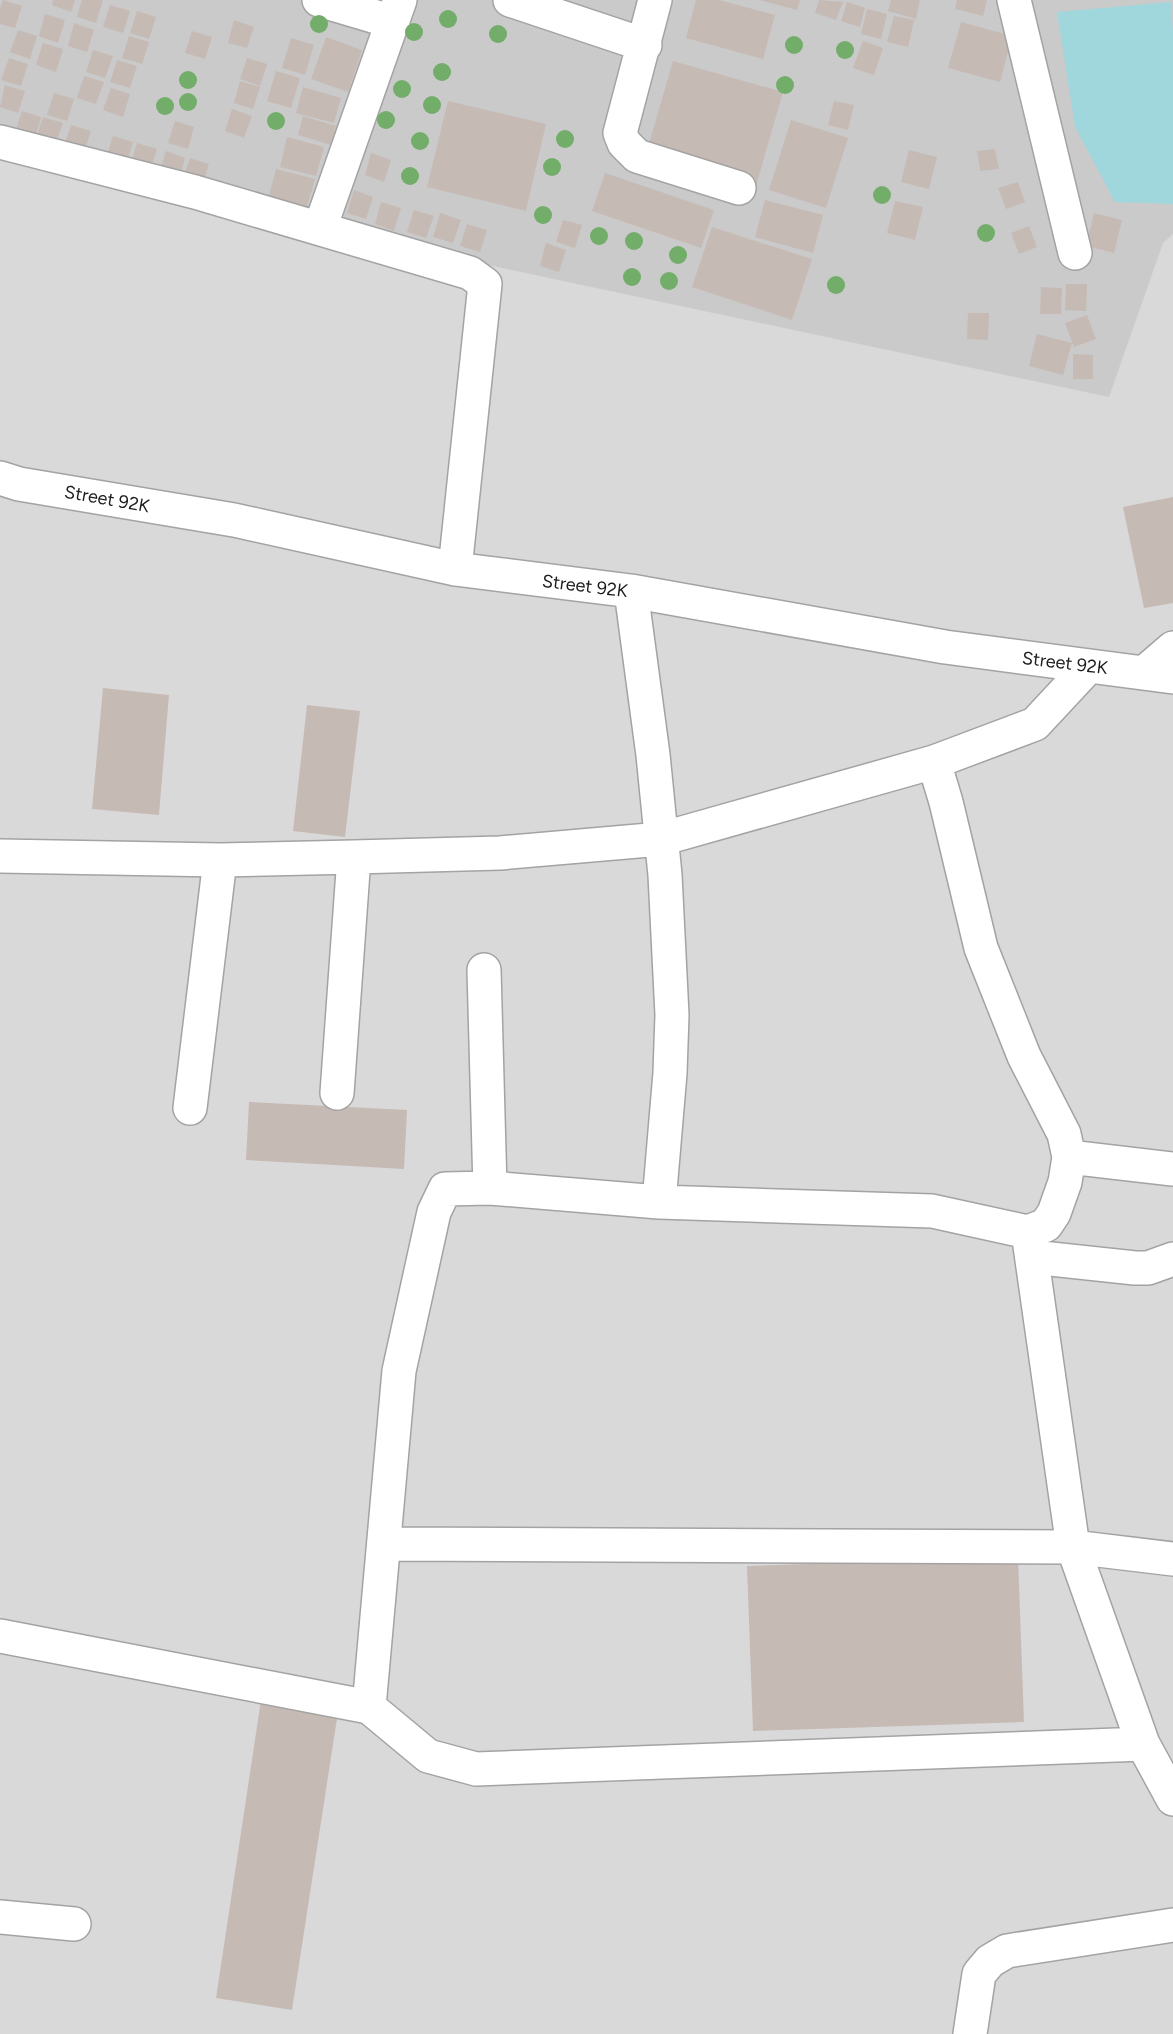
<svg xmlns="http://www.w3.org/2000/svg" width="1173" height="2034" font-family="Figtree,sans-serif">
<rect width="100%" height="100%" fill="#eee8e1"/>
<path fill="#dad9d9" d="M0,0H1173V2034H0Z"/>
<path fill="#cacaca" d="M0,0H1173V234L1163,243L1109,397L493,266L340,219L0,138Z"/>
<path fill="#a0d7dd" d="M1171,2L1173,33V204L1115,202L1075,127L1057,12Z"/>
<path fill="#c6bab5" d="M3,0L22,6L15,28L0,24V8Z
M53,0H75L71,12L52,5Z
M82,0H103L96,23L77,17Z
M696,0H719L775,15L763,59L686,38Z
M759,0H800L797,10Z
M819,0L843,2L836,20L815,13Z
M891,0H920L916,19L888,11Z
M957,0H987L983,16L955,9Z
M847,2L865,8L860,27L841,21Z
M110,5L130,11L123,33L103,27Z
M867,9L887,14L881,39L861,34Z
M137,11L156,17L149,39L130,33Z
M45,14L65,20L58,43L39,36Z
M894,16L914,20L908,47L887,42Z
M234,20L254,27L247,48L228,43Z
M961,22L1012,36L1000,82L948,68Z
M74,23L94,30L87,52L68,46Z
M18,30L37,36L30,59L10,52Z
M192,31L212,37L205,59L185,53Z
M129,36L149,42L142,64L122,58Z
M326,37L362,50L348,92L311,79Z
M291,38L314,45L305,75L282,68Z
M863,41L883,48L874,75L853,68Z
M43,43L63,49L56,72L36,65Z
M93,50L113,56L105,78L86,72Z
M9,58L28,64L21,86L1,80Z
M247,58L267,64L260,86L240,79Z
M117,60L137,66L130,88L110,82Z
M673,61L783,92L756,186L646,154Z
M276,71L300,78L291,108L267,101Z
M84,76L104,82L96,104L77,98Z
M240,81L260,87L253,109L234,103Z
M5,85L25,91L18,113L0,107Z
M303,87L341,98L334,123L296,113Z
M111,88L130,94L123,117L103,110Z
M54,93L74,99L67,121L47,115Z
M448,101L546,124L526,211L427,187Z
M834,101L854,105L848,130L828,125Z
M232,109L252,116L244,138L225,131Z
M22,111L41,117L35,139L15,133Z
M303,116L336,126L331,145L298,135Z
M43,117L63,123L55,145L36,139Z
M791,120L848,138L826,208L769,190Z
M175,121L194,127L188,149L168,143Z
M71,125L91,131L84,153L64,146Z
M113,136L133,142L126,164L106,158Z
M287,137L324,147L316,176L280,167Z
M137,143L157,149L150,171L130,166Z
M995,149L999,169L980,171L977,151Z
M909,150L937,157L929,189L901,182Z
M166,151L185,158L179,180L159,174Z
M371,153L391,160L384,182L365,175Z
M190,158L209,164L202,186L182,180Z
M276,169L315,179L306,210L268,199Z
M605,173L714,210L701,248L592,211Z
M1018,182L1025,202L1006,209L998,188Z
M354,190L373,197L366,219L347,213Z
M765,200L823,215L813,253L755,237Z
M895,201L923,207L915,240L887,233Z
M381,202L401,208L394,231L375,224Z
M414,210L434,216L426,238L407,232Z
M440,213L461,220L453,243L433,237Z
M1094,213L1122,220L1114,253L1086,246Z
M563,220L582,225L575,248L556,242Z
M467,224L487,230L480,252L460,246Z
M1029,226L1037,247L1019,254L1011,233Z
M712,227L812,259L792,320L692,287Z
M546,243L566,250L559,272L540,266Z
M1066,284H1087L1086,311L1065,310Z
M1041,287L1062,288L1061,314H1040Z
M968,313H989L988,340L967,339Z
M1087,315L1096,339L1074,347L1065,323Z
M1037,334L1072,343L1063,375L1029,366Z
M1073,354L1093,355V379H1073Z
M1173,497V603L1144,608L1123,507Z
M103,688L169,695L159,815L92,809Z
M307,705L360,711L345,837L293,831Z
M249,1102L407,1110L404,1169L246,1160Z
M1018,1557L1024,1722L753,1731L747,1566Z
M261,1700L338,1712L292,2010L216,1998Z"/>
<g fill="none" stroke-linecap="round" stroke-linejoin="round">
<g stroke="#a3a3a3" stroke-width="36">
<path id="minor" d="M319,0L393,22
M510,0L645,45
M655,0L620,133L624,143L637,156L739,188
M1014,0L1075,253
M0,142L195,192L470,273L485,284L455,569
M320,228L400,0
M0,478L19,484L234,520L455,569L631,591L945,647L1173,677
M631,591L653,755L665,875L672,1015L670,1073L659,1202
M1144,673L1173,648
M934,762L946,802L981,948L1024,1056L1064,1134L1069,1157L1065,1182L1054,1213L1046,1225L1028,1232L1073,1547L1143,1744L1173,1799
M0,856L220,860L354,857L500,853L661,839L934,762L1035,724L1089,666
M484,970L490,1188
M337,1093L354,857
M190,1108L220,860
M1069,1157L1173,1169
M1032,1257L1135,1268H1148L1173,1259
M384,1544L1073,1547L1173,1559
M0,1636L369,1707L428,1756L476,1769L1143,1744
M369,1707L399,1371L434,1212L445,1189L490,1188L659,1202L932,1211L1028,1232
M0,1917L74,1924
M970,2034L979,1974L990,1961L1007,1951L1173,1925"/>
</g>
<use href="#minor" stroke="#fff" stroke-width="33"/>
</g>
<g fill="#72ad6a">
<circle cx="448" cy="19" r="9"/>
<circle cx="319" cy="24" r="9"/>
<circle cx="414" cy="32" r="9"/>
<circle cx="498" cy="34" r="9"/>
<circle cx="794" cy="45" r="9"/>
<circle cx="845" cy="50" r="9"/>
<circle cx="442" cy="72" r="9"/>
<circle cx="188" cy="80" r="9"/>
<circle cx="785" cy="85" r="9"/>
<circle cx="402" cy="89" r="9"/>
<circle cx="188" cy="102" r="9"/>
<circle cx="432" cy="105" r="9"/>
<circle cx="165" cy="106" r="9"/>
<circle cx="386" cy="120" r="9"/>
<circle cx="276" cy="121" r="9"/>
<circle cx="565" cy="139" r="9"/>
<circle cx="420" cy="141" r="9"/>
<circle cx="552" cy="167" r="9"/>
<circle cx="410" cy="176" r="9"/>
<circle cx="882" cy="195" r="9"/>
<circle cx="543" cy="215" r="9"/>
<circle cx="986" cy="233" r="9"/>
<circle cx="599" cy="236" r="9"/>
<circle cx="634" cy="241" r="9"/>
<circle cx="678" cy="255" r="9"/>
<circle cx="632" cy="277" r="9"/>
<circle cx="669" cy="281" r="9"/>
<circle cx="836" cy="285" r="9"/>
</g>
<g text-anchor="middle" stroke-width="4.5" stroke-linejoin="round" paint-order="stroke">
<g font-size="18" fill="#1c1c1c" stroke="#fff">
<text transform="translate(107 499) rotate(10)" y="6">Street 92K</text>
<text transform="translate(585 586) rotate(7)" y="6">Street 92K</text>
<text transform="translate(1065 663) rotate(7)" y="6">Street 92K</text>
</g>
</g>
</svg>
